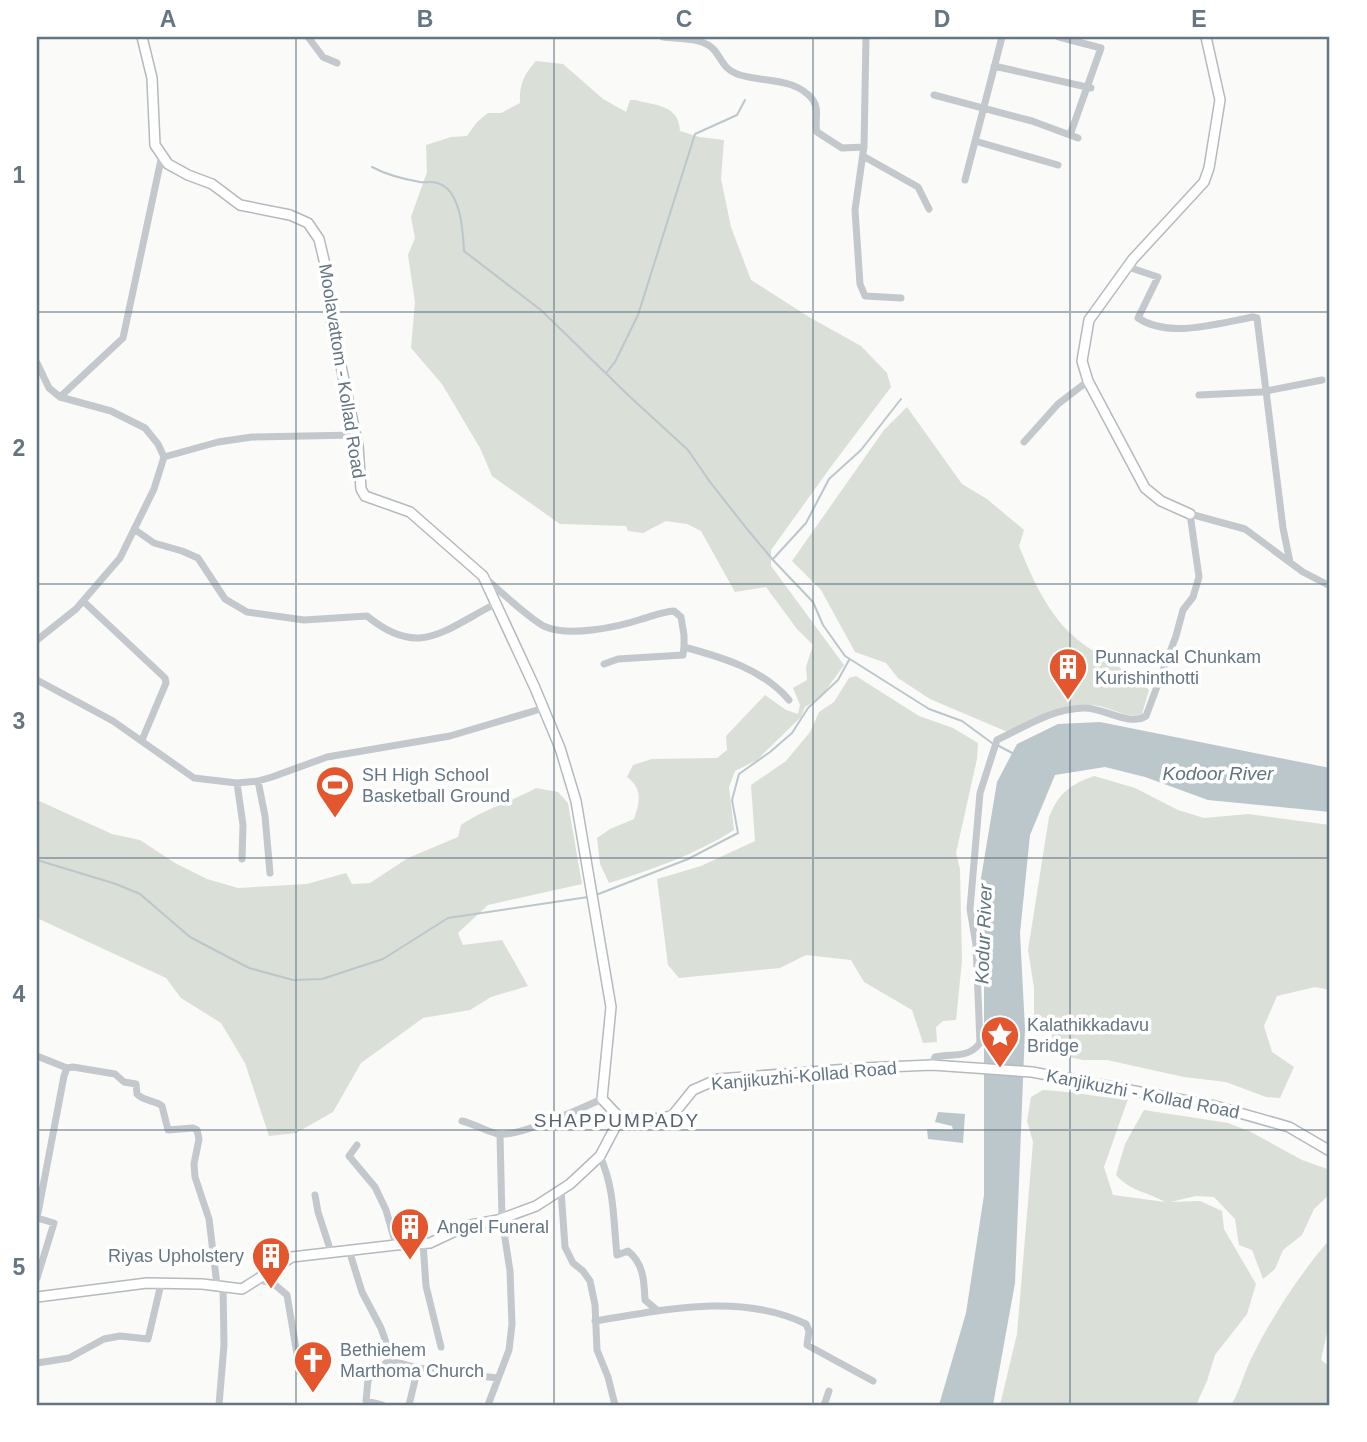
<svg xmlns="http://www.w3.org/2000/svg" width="1367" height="1442" font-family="Helvetica,sans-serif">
<rect width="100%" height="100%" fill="#fafaf8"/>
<path fill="#dadfd7" d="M536,61L563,64L603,99L626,112L630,100H635C657,106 679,105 680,131L699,137L724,140L721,179L731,227L751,280L809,317L861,346L887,373L891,387L830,468L771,550V566L844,665L821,697L805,707L801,717L757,760L735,771L729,787L734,830C696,854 652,870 609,883L600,864L597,838L610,829L634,819C640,802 643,789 627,777L633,765L652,759L717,758L727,750L726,736L765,695L786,710L798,714L800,705L793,688L807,680L806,667L813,645L797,629L766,587L735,592L701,531L687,524L666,521L643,533L628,531L626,526L560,524L492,476L480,448L442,384L411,348L415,302L408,255L415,238L411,217L427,172L426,145L451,137L467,136L477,122L488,113H501L520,103C519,85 524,74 536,61Z
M907,407L962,484L987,499L1024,530L1019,546C1031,575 1044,606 1067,630C1090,654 1125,666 1149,690L1142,714C1127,719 1114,709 1099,706C1067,700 1036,716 1010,733L930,699L898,678L886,663L855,652L821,590L792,561L884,430Z
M856,676L919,716L953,728L978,743L977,759L956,853L960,869L962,961L956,1020L943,1021L936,1027L937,1042L923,1043L912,1010L864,982L851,960L806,955L780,968L679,978L668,965L657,879L701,866L755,841L751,785L786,761L810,732L819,712L834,702L849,678Z
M1094,776L1135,788L1178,810L1204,818L1248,814L1330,825V990L1315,987L1277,996L1264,1026L1272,1052L1294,1067L1280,1098L1266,1097L1226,1082L1184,1077L1107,1060H1083L1056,1054L1049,1023L1034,1015V988L1028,950L1049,817C1059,793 1069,785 1094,776Z
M536,788L558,792L568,803L582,884L488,905L458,933L463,945L502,940L528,986L491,997L470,1010L423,1018L361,1063L333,1112L296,1133L269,1136L245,1063L221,1023L181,998L166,978L37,918V800L112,834L140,840L175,863L207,879L238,888L307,884L346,873L352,884L370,883L408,858L458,837L461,825C484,809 511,802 536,788Z
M1043,1090C1072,1091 1099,1098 1128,1099L1104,1167L1113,1195L1165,1202C1146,1191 1131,1192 1116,1175L1125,1144L1144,1110L1228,1123L1251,1132L1302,1160L1330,1170V1194L1314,1209L1302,1235L1283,1250L1275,1269L1263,1279L1252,1250L1239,1245L1235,1219L1214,1197L1196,1196L1170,1202L1200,1201L1222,1211L1224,1229L1256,1284L1247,1314L1215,1355L1207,1381L1196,1405H1000L1017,1334L1033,1142L1027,1121L1031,1097Z
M1330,1239V1319L1321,1360L1330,1367V1405H1231C1240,1391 1243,1376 1250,1361C1271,1318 1299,1275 1330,1239Z"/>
<path fill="#bbc7cb" d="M1100,722L1330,768V812L1208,800L1145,777L1105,767L1055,775L1030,835L1020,933L1025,1029L1015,1283L993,1405H939L966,1313L984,1195V943L980,884L997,782L1017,744L1058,724Z
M938,1112L965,1114L963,1143L928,1139L927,1129L953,1130L952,1126L935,1122Z"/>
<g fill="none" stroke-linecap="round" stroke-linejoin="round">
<path stroke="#bbc7cb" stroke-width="2" d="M372,167C387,175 403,179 420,182C425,183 431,181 437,183C461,189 463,231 464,251L542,311L628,395L688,450L710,482L747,529L773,560L813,602L823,625L845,656L929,709L962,721L992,743
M607,372L615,362L638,315L695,134L737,115L745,100
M773,559L806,523L829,479L861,450L901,399
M997,745L1014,754
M37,860L116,884L140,894L190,937L249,968L293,980L322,979L383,959L448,918L588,897
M596,895L688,859L738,833L732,800L739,774L770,752L792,733L808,708L838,680L849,660"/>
<g stroke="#b5babe" stroke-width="12">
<path id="major" d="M142,37L152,78L155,145L168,164L188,175L212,184L240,205L290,215L308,223L319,239L327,273L331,319L358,446L361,489L365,496L410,512L483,576L535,688L560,748L576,801L611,1007L602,1099L620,1118
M1190,514L1161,501L1145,488L1088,381L1082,361L1089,320L1133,259L1204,182L1209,168L1220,100L1206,37
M37,1297L147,1283L202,1284L242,1289L292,1257L396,1245L430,1243L466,1226L498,1220L536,1206L570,1184L600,1156L620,1118L649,1120L672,1116L693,1090L718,1079L862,1068L932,1065L1032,1072L1215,1106L1289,1127L1330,1151"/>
</g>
<path stroke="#c3c8cc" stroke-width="7" d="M308,37L323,57L337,63
M663,37C679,39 704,37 715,51C722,60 724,69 737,74C761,83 795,76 813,100C820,110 814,122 817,132L842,148L864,147
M866,37L864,146L855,210L860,284L865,296L901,298
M1059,37L1101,48L1070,135
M994,66L1091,88
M934,95L1032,121L1078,138
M975,141L1058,165
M863,156L918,187L929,209
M965,180L1002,37
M1128,267L1158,277L1138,318C1169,339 1219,323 1253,317L1257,318L1283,528L1290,562
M37,363L49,388L60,397L111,411L145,428L158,444L164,457L154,489L120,558L76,609L37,640
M1199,395L1261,392L1322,380
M60,397L123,338L162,155
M1024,442L1058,404L1088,381
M164,457L218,442L252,437L356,435
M134,529L154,543L182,551L198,558L225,599L247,612L304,620L367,616C419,659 444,630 495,604
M486,579C499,590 533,622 546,627C570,637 618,627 642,619C653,616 662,612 674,611L681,617L684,635V647C721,657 763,669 789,700
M83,601L165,678L166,683L142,740
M604,664L618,659L683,655L684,647
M37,680L113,721L194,778L237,783L258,781L272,777L327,757L450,736L544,708
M258,781L265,816L270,873
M237,783L243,825L242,859
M37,1056L67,1068
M932,1065L935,1057C953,1053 968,1059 980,1043L976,945L970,909L980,793L997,740C1025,727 1051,709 1083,708C1103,707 1129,727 1146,716L1176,636L1183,610L1193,597L1199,577L1190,514L1245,529L1303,572L1330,586
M462,1121C475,1124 488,1132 498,1134C517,1138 582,1108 602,1099
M357,1145L349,1156L375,1187L386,1210L396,1245
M600,1156C615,1190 613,1219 617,1255L628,1251C644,1264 644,1281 645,1300L658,1311
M561,1190L565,1247L573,1263L583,1271L590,1281L595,1305L597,1350L608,1377L615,1405
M315,1195L318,1212L331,1252
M423,1243L426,1286L441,1347
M349,1250L362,1292L381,1328L390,1354L389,1360L368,1380L366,1401L382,1405
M37,1278L54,1223L37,1218L64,1076L67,1068L73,1067L115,1074L124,1082L136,1084L137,1094C145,1102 155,1100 162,1106L168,1130L193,1128L197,1130L199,1139L194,1164L195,1177L209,1219L217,1285
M256,1279L274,1284L287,1295L300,1372
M595,1321C663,1310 740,1292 806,1324L809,1331L807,1345L873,1381
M389,1360L418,1368L497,1378
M37,1363L69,1358L104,1339L120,1336L148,1339L161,1284
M219,1405L224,1345L223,1286
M409,1405L418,1368
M488,1405L509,1350L512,1324L510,1271L502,1219L500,1135
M824,1405L829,1391"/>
<use href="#major" stroke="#fff" stroke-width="9"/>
</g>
<path fill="none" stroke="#657683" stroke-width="2" stroke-opacity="0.55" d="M296,37V1405M554,37V1405M813,37V1405M1070,37V1405M37,312H1330M37,584H1330M37,858H1330M37,1130H1330"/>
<defs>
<g id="building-pin" transform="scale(2.0125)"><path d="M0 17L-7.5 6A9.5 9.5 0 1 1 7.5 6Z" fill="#e4572e" stroke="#fff"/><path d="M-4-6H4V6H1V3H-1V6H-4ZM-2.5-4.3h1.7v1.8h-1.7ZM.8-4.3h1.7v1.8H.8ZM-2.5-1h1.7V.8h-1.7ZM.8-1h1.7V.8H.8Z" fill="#fff"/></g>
<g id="stadium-pin" transform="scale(2.0125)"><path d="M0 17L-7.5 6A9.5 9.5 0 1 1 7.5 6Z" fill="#e4572e" stroke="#fff"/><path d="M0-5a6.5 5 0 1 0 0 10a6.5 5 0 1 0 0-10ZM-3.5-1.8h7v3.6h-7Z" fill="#fff"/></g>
<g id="sight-pin" transform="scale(2.0125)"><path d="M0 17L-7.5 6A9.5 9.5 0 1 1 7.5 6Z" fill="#e4572e" stroke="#fff"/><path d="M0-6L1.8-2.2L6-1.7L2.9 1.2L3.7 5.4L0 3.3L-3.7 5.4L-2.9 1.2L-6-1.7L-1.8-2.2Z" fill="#fff"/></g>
<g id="church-pin" transform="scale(2.0125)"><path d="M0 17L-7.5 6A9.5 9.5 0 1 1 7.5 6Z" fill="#e4572e" stroke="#fff"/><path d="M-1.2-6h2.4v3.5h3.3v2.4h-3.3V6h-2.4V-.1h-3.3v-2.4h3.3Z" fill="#fff"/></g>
</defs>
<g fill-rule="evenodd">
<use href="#building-pin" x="1068" y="667"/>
<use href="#stadium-pin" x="335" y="785"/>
<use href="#sight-pin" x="1000" y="1035"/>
<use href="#building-pin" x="410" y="1227"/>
<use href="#building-pin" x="271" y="1256"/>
<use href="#church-pin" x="313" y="1360"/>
</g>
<g text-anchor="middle" stroke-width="7" stroke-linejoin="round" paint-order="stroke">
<g font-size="18" fill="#657683" stroke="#fff">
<text transform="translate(342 371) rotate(81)" y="6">Moolavattom - Kollad Road</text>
<text transform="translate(804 1076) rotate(-5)" y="6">Kanjikuzhi-Kollad Road</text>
<text transform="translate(1143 1094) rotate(11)" y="6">Kanjikuzhi - Kollad Road</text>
</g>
<g font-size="18" fill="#657683" stroke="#fff" text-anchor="start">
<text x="1095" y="663">Punnackal Chunkam<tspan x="1095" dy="21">Kurishinthotti</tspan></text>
<text x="362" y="781">SH High School<tspan x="362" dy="21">Basketball Ground</tspan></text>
<text x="1027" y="1031">Kalathikkadavu<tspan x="1027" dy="21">Bridge</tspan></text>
<text x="437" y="1233">Angel Funeral</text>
<text x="244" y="1262" text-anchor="end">Riyas Upholstery</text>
<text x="340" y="1356">Bethiehem<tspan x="340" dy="21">Marthoma Church</tspan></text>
</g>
<g font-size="19" font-style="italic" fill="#60757c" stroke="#fff">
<text x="1218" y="780">Kodoor River</text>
<text transform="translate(983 934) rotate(-88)" y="7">Kodur River</text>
</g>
<g font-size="19" letter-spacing="2" fill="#57646e" stroke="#fff">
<text x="617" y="1127">SHAPPUMPADY</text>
</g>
</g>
<rect width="1367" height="1442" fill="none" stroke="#ffffff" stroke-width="77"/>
<rect x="38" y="38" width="1290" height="1366" fill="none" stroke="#657683" stroke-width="2.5"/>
<g font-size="23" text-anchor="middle" font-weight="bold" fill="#657683">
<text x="168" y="27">A</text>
<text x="425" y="27">B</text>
<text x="684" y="27">C</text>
<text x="942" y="27">D</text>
<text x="1199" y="27">E</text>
<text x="19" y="183">1</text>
<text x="19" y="456">2</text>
<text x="19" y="729">3</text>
<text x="19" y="1002">4</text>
<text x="19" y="1275">5</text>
</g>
</svg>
